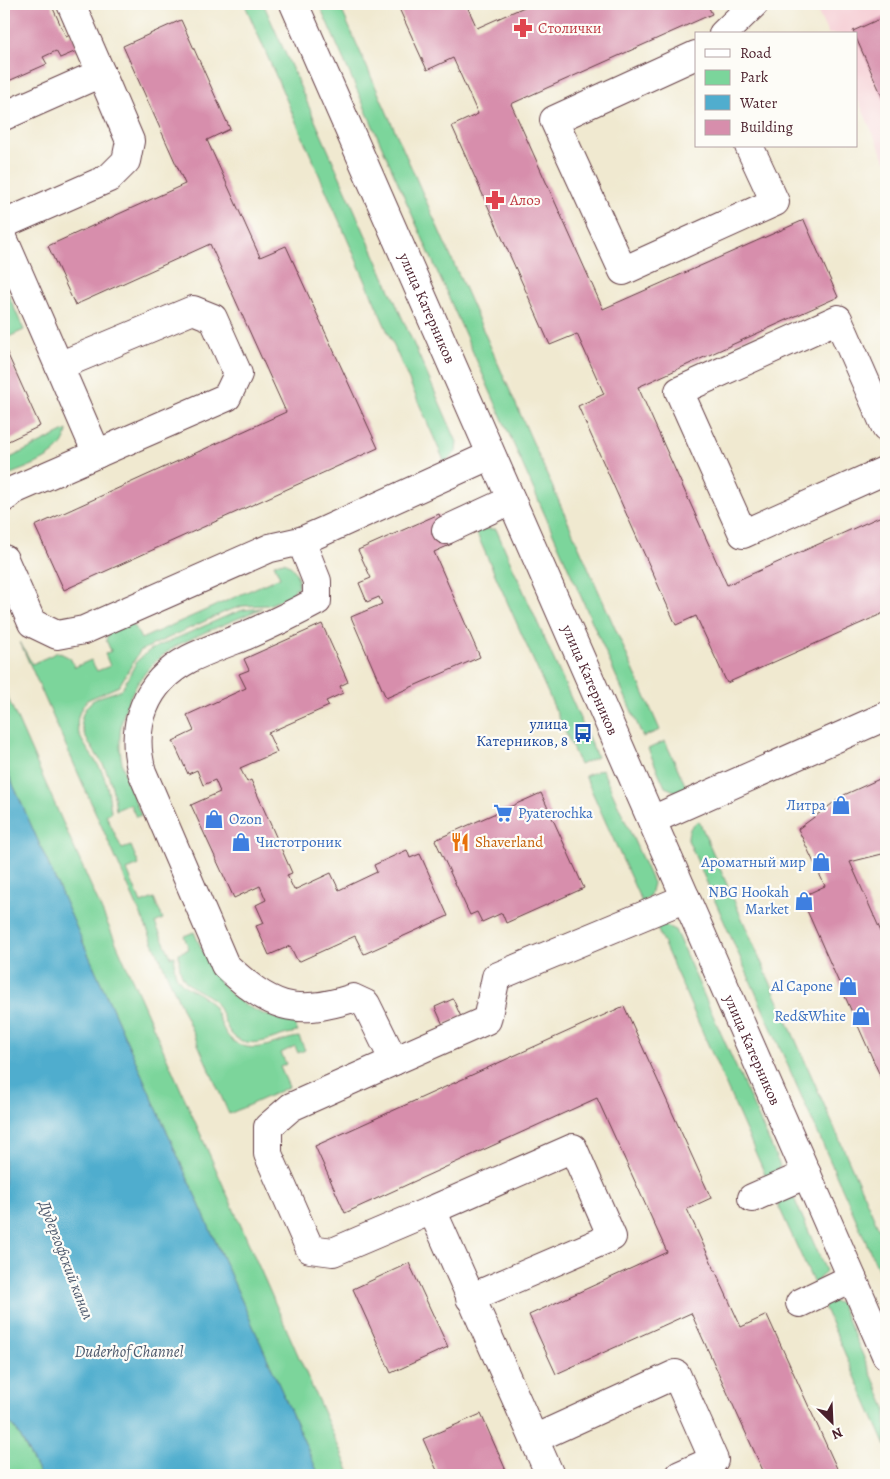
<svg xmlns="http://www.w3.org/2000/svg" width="890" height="1479" font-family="Alegreya,serif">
<rect width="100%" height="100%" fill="#fdfcf7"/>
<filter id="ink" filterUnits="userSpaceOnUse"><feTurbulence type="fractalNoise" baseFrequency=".02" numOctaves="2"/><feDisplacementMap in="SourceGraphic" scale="10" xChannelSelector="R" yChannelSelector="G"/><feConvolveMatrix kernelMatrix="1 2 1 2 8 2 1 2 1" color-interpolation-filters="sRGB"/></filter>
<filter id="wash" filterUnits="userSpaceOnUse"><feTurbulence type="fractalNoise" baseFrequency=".0096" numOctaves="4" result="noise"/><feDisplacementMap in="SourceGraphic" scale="20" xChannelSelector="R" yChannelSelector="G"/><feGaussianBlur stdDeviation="1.12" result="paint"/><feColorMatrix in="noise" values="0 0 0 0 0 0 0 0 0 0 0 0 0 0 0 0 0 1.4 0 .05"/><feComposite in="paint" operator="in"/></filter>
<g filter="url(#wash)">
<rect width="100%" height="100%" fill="#f0e9d0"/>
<path fill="#f6cfd6" d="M814,4H886V162L856,96V34H828Z"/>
<path fill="#7bd59b" stroke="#627a63" d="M249,4L264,5L457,442L456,452L445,463L245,5Z
M319,4H339L660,730L643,737Z
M4,285L24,330L4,339Z
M67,430C65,458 25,467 4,477V461Z
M484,529H496L597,757L580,765L476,532Z
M284,562C294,566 300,577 298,588H295L294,592L288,597L268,605L243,606L227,611L140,651L119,686L87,700C64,729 87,745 101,770C108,783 109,798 111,812L106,815L122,849L131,846L139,865L127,870L141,903L154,898L163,919L155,923L171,957L175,956C169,990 197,986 211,1004C223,1020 221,1039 243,1046C262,1052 280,1039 299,1037L305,1050L298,1053L295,1046L281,1053L286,1064L280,1067L289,1087L229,1114L20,642L32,664L58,652L70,658L75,667L91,660L97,671L110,666L105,654L111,651L106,640L109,630L131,623L135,627L141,639L280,577L274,564Z
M262,608C234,621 205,631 178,645C139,667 114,712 121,757C124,778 133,796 141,815L136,817L130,804L116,810C114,795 112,782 105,768C95,749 68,725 90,703C98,695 113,694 122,689L137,661L150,650L229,615L243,610Z
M4,689L351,1475H319L4,764Z
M665,741L688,791L679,793L665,787L648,749Z
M602,769L653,883L650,895L642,903L585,776Z
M699,821L886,1245V1287L688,840C688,830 690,826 699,821Z
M664,925L675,930L780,1166L774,1176L768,1181L656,926Z
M194,932C218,987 232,1009 294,1023L298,1032C278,1034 262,1047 242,1041C223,1034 226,1014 214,1001C206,992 191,990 184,979C179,971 179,963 179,953L189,949L184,936Z
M789,1196L794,1198L826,1271L814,1284L775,1198Z
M828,1301L840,1303L886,1408V1446L822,1302Z
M4,1415L19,1434L40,1475H4Z"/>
<path fill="#50adce" stroke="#4d667c" d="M4,764L319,1475H40L19,1434L4,1415Z"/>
<g id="blocks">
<path fill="#d78eac" d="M4,4H51L66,37L72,34L79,50L60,58L56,51L43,57L47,64L4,83Z
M397,4H466L477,28L531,4H707L712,14L511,104L603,309L804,220L838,297L638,387L727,585L886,514V612L727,683L696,616L676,625L578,406L604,394L577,334L550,345L452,126L478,114L453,58L427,70Z
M886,16V105L853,31Z
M181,20L230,129L207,140L260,257L286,246L378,448L64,590L35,526L286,412L210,244L75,305L48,246L185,184L123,46Z
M4,346L40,426L4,443Z
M439,514L452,544L434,552L480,657L386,698L351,617L382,604L379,597L367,602L359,583L371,578L358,550Z
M322,624L348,682L340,686L343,693L326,701L329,706L268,733L277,752L240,768L247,782L251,780L292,873L287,875L294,890L331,873L339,890L377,872L374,865L407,850L410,858L420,854L448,916L364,954L355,936L298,962L290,946L269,955L256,926L264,923L256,905L266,900L260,886L234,898L191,805L220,792L215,780L203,785L197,770L188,774L173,741L194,731L187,715L246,688L239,674L249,670L244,659Z
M886,776V853L850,862L886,943V1089L801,897L825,886L798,829L844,795Z
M541,793L584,888L506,923L502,913L482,922L477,912L470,915L435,840Z
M453,999L461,1017L443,1025L435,1007Z
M624,1006L711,1198L687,1209L741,1327L767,1315L840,1475H765L691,1313L556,1374L529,1315L667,1252L597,1098L345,1213L315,1146Z
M409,1263L448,1347L391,1373L353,1289Z
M481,1414L508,1475H439L423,1439Z"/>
</g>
</g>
<g filter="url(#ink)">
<use href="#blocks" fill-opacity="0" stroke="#633d44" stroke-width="1"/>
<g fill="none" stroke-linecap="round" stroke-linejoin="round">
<g stroke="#633d44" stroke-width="30">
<g id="minor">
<path d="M71,4L101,73"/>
<path id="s1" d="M294,4L886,1355"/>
<path d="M723,34L754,4"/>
<path d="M696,55L554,120L623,271L775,202L749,146"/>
<path d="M4,116L101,73L130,141L126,161L109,178L4,224"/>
<path d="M4,240L59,366L193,310L213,318L238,374L227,397L14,490L4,498"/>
<path d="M59,366L97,454"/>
<path d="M886,428L838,319L679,391L743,534L886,470"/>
<path d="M446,530L511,500"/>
<path d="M301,541L317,581V601C293,614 270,625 245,636C227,643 207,650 189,659C145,682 129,726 142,772L225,965C270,1007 293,1017 353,998L366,1004L394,1061L291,1107L268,1127V1154L310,1249L333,1252L432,1210L550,1475"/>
<path d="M4,559L32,623L57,635L84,630L270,548L301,541L324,531L491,455"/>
<path d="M652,820L886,716"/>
<path d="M394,1061L487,1020L496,977L686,898"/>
<path d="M752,1198L807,1174"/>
<path d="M432,1210L573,1148L612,1237L470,1298"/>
<path d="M800,1303L852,1278"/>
<path d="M534,1439L676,1374L714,1460L680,1475"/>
</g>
</g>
<use href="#minor" stroke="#fff" stroke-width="28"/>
</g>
</g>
<defs>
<g id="pharmacy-bare" transform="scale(1.5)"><path d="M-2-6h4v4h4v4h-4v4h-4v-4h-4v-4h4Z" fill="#e0444e" stroke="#fdfcf7" stroke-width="2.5" paint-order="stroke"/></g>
<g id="bus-bare" transform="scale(1.5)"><path d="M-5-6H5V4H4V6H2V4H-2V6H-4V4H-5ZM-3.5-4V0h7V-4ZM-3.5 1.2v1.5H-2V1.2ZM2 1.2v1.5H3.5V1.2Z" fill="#1a4fb4" stroke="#fdfcf7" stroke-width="2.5" paint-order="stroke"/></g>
<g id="shop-bare" transform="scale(1.5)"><path d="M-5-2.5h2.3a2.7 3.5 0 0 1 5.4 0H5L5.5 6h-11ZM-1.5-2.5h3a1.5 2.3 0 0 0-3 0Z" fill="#3f7fe0" stroke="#fdfcf7" stroke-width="2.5" paint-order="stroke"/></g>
<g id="supermarket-bare" transform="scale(1.5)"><path d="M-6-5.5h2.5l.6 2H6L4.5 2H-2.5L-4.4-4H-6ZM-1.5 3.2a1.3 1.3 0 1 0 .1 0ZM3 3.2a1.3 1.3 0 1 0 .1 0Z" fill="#3f7fe0" stroke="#fdfcf7" stroke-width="2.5" paint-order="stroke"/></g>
<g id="restaurant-bare" transform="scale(1.5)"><path d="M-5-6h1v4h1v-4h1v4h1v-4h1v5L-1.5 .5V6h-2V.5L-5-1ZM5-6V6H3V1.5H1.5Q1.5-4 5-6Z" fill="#e8710a" stroke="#fdfcf7" stroke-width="2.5" paint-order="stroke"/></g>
</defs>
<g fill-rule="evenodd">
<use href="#pharmacy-bare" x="523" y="28"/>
<use href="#pharmacy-bare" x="495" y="200"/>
<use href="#bus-bare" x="583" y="733"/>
<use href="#shop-bare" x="841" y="805"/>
<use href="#supermarket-bare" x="503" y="813"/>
<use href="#shop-bare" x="214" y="819"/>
<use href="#shop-bare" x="241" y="842"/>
<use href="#restaurant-bare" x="460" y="842"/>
<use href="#shop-bare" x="821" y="862"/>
<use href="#shop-bare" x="804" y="901"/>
<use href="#shop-bare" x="848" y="986"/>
<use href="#shop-bare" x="861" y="1016"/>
</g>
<g text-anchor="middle" stroke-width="4.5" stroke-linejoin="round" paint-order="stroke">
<g font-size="15" fill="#be3a42" stroke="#fdfcf7" text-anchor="start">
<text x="538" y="33">Столички</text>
<text x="510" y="205">Алоэ</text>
</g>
<g font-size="15" fill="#4a1f2b" stroke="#fdfcf7">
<text dy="5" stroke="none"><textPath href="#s1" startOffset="332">улица Катерников</textPath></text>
<text dy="5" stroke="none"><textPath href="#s1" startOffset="738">улица Катерников</textPath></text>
<text dy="5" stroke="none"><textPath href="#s1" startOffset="1142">улица Катерников</textPath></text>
</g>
<g font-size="15" fill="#164399" stroke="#fdfcf7" text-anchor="end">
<text x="568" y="729">улица<tspan x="568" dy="17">Катерников, 8</tspan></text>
</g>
<g font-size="15" fill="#366cbe" stroke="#fdfcf7" text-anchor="end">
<text x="826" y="810">Литра</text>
<text x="518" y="818" text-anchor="start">Pyaterochka</text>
<text x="229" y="824" text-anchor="start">Ozon</text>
<text x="256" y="847" text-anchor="start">Чистотроник</text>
<text x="806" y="867">Ароматный мир</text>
<text x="789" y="897">NBG Hookah<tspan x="789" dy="17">Market</tspan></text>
<text x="833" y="991">Al Capone</text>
<text x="846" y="1021">Red&amp;White</text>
</g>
<g font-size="15" fill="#c56008" stroke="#fdfcf7" text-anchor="start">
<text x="475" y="847">Shaverland</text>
</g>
<g font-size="16" font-style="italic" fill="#4c586c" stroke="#fdfcf7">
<text transform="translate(67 1260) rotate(69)" y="6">Дудергофский канал</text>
<text x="129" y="1357">Duderhof Channel</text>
</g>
</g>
<rect width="890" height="1479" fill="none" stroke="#fdfcf7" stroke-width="20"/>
<rect x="695" y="32" width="162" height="115" fill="#fdfcf7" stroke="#b5a4a5"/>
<rect x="705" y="49" width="25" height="8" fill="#ffffff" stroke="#b5a4a5"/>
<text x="740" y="58" font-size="15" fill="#4a1f2b">Road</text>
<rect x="705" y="70" width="25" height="15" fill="#7bd59b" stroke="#b5a4a5"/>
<text x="740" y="82" font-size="15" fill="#4a1f2b">Park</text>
<rect x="705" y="95" width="25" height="15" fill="#50adce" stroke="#b5a4a5"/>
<text x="740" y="108" font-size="15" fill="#4a1f2b">Water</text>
<rect x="705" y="120" width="25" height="15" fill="#d78eac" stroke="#b5a4a5"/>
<text x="740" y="132" font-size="15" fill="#4a1f2b">Building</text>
<g transform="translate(832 1422) rotate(156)" stroke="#fdfcf7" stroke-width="4" paint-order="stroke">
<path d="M0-4L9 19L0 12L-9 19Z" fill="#4a1f2b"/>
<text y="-8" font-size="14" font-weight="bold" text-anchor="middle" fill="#4a1f2b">N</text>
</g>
</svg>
